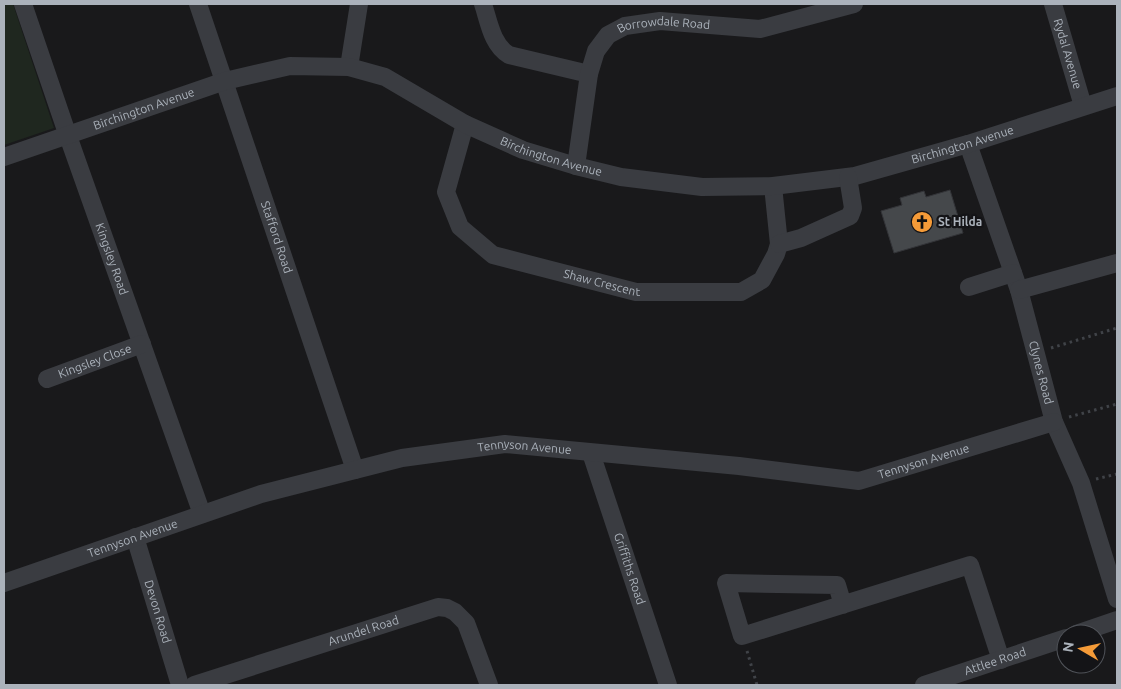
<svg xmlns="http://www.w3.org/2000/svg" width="1121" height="689" font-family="Ubuntu,sans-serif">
<rect width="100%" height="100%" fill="#19191b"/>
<path fill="#1f271f" d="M4,4H13L54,128L4,145Z"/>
<path fill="#45484b" stroke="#333438" d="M950,190L963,233L894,253L881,211L902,205L900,198L924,191L926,197Z"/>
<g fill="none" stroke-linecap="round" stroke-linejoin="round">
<path stroke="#404348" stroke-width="3" stroke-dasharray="2.5 4" stroke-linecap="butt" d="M1051,348L1117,328
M1069,417L1117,404
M1096,479L1117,474
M747,651L757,685"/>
<g stroke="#3a3c41" stroke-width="18">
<path id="s1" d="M23,4L68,136L202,514"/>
<path id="s2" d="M198,4L355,470"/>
<path d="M483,4C489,22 492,45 509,55L589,74"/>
<path id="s3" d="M1053,4L1083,106"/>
<path d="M349,67L359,4"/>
<path id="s4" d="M465,124L446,192L460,227L493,255L636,292H741L762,280L776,254L779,244L773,186"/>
<path id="s5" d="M968,144L1019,290L1054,422L1081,483L1117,599"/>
<path id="s6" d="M4,157L225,81L290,66L349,67L385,77L465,124L523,150L576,166L621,177L702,187L773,186L855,176L968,144L1117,96"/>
<path id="s7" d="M576,166L589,74L596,51L608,35L625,26L660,21L760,29L854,4"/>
<path d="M779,244L801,238L850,216L853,208L848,177"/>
<path d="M969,287L1013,273"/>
<path d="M1019,290L1117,263"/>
<path id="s8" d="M47,379L142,344"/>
<path id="s9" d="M591,453L668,685"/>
<path id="s10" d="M135,537L180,685"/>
<path id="s11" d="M4,583L261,494L402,458L505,444L739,466L859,481L1054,422"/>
<path d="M843,605L837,585L726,583L742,636L970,565L1001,660"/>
<path d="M1076,634L1117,620"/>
<path id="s12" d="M194,685L438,607L447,608L455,612L466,623L489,685"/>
<path id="s13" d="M924,685L1066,638"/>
</g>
</g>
<defs>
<g id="church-disc" transform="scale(1.125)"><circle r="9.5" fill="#f59b38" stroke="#141417"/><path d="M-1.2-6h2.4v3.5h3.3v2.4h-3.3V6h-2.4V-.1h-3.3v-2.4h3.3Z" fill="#111"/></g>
</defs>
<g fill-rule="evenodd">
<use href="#church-disc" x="922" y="222"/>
</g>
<g text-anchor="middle" stroke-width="4.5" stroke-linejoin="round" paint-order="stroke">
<g font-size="12" fill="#abb2bb" stroke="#141417">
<text dy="4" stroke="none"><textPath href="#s7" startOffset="195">Borrowdale Road</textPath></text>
<text dy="4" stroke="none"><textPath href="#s3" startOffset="52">Rydal Avenue</textPath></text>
<text dy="4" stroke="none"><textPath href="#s6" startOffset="148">Birchington Avenue</textPath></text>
<text dy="4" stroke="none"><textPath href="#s6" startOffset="1002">Birchington Avenue</textPath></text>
<text dy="4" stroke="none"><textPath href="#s6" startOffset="582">Birchington Avenue</textPath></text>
<text dy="4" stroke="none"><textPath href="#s2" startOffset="246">Stafford Road</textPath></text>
<text dy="4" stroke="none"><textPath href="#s1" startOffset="270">Kingsley Road</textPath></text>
<text dy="4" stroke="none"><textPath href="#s4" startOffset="264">Shaw Crescent</textPath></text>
<text dy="4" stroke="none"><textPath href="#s8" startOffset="51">Kingsley Close</textPath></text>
<text dy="4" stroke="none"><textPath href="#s5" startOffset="240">Clynes Road</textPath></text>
<text dy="4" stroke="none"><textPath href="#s11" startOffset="541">Tennyson Avenue</textPath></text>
<text dy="4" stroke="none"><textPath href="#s11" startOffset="945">Tennyson Avenue</textPath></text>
<text dy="4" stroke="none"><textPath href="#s11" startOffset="136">Tennyson Avenue</textPath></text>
<text dy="4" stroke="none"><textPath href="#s9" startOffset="122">Griffiths Road</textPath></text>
<text dy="4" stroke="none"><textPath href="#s10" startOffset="78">Devon Road</textPath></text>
<text dy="4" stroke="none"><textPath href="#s12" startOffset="178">Arundel Road</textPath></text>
<text dy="4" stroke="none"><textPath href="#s13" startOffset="75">Attlee Road</textPath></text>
</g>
<g font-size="12" font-weight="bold" fill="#abb2bb" stroke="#141417" text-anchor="start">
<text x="938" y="226">St Hilda</text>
</g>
</g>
<rect width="1121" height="689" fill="none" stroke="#abb2bb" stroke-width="10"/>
<g transform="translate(1081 649) rotate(279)"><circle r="24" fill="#141417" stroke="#505359"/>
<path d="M0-4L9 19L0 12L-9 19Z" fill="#f59b38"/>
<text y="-8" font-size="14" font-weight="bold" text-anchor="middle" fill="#abb2bb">N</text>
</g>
</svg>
